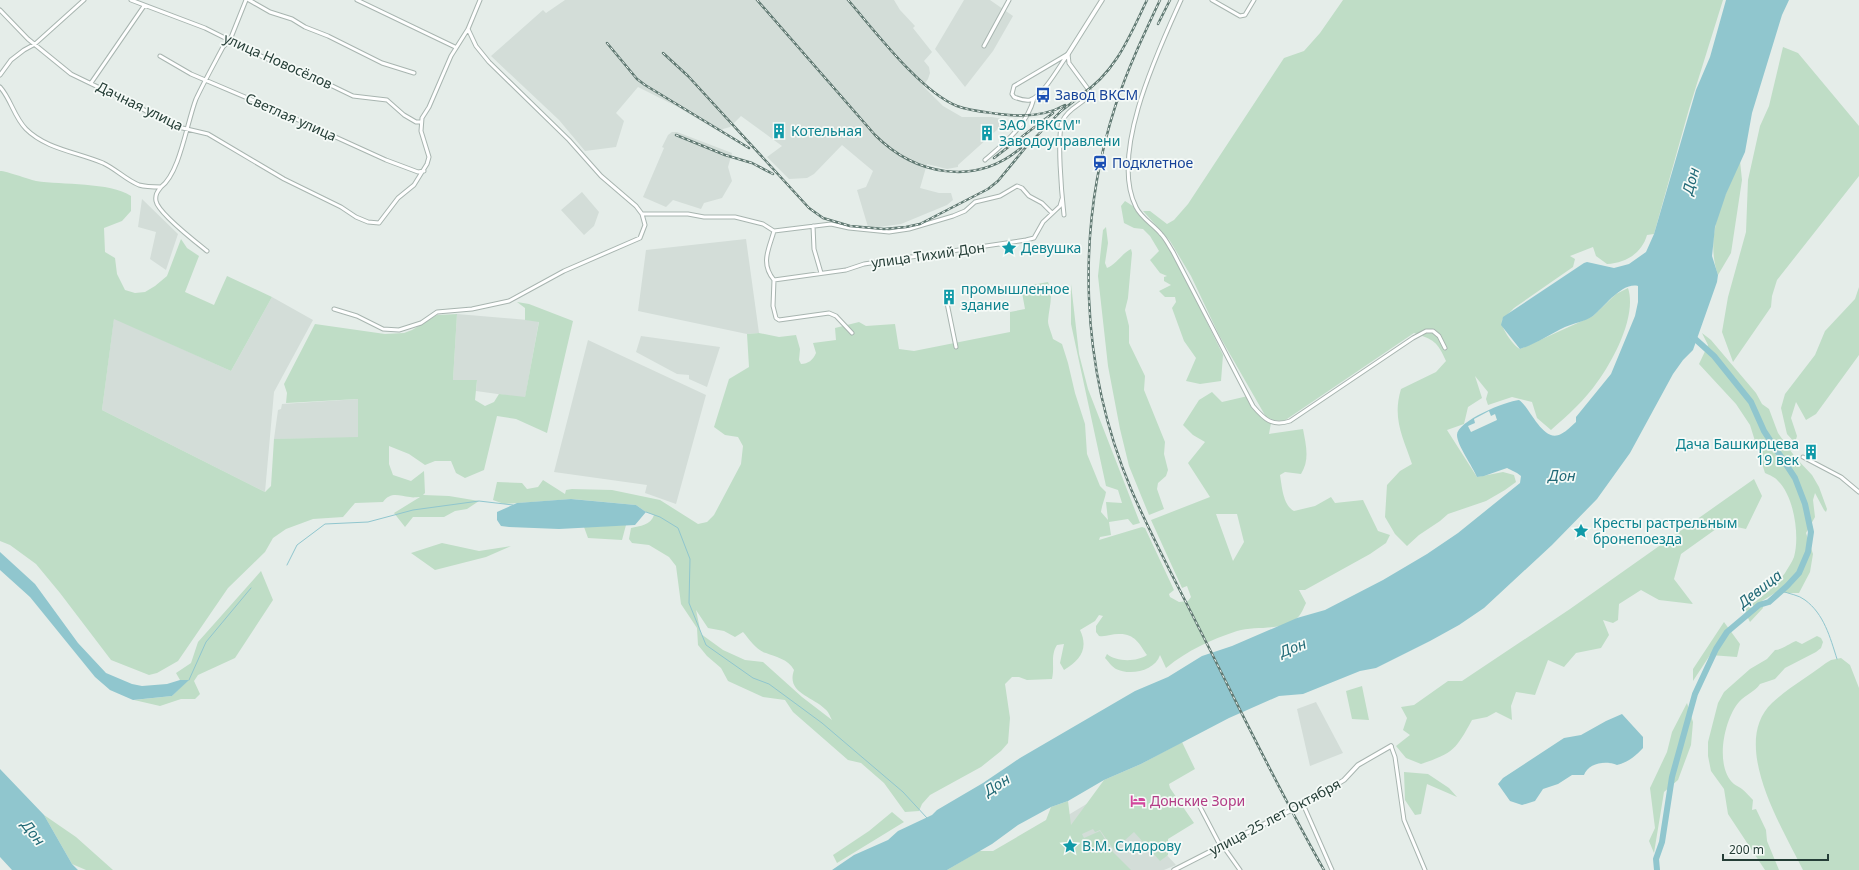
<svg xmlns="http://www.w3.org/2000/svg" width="1859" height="870" font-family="'Noto Sans',sans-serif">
<rect width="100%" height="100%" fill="#e5ede9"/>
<path fill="#d3ddd8" d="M565,0H894L900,10L915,26L913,28L932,52L924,61L929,67L930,73L928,79L923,86L943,106L962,117H992L1008,120L958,165V167L947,169L927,164L920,188L939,193H951L953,200L947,205L901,224L879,227H868L857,190L866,187L873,171L842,145L814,174L807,178L789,179L767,157L782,146L741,116L730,127L723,129L720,132L676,106L638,87L616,113L624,121L616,147L585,151L559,120L491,56L543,10L546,13Z
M964,0H990L1013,16L993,51L965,87L935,49Z
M672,132H677L732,153L728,167L732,181L722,198L704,203L701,209L673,200L666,207L643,197L664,148L662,147L668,135Z
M582,192L599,212L594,226L584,235L561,210Z
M142,199L178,234L166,270L150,259L156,232L138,227Z
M746,239L759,333L747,334L638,311L646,250Z
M272,297L313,320L274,392L265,492L102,410L114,318L231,371Z
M457,314L539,321L525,398L476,391L477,380H453Z
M641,336L720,347L707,387L689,379V375L677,374L636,352Z
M588,340L706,395L676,504L645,493L647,485L554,472Z
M359,399L358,438L274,439L278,410L281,409L282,404Z
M1316,702L1343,753L1310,766L1297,709Z
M1108,791L1176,865L1164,870H1086L1060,820Z"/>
<path fill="#bfddc6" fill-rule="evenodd" d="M1343,0H1723L1689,109L1654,234L1647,235C1642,253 1626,263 1607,264L1596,256L1593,247L1570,256L1575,259L1573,267L1514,308L1502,320C1500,327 1513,345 1520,349L1593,316L1616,294L1628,288C1637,315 1614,359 1598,381C1585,400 1568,415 1551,430L1537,418L1532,402L1512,397L1488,405L1486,399L1488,392L1475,376L1482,398L1468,407L1464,424L1447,430L1477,477L1503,472L1514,475L1516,482L1505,490L1486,501L1448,514L1440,521L1419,535L1407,546L1395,534L1385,517L1387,485L1400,471L1412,464C1403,437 1392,419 1401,389L1436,372L1446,361C1437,341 1434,340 1414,333L1284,421L1273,420L1266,417L1219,335L1191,276L1170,241L1143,211H1150L1167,224L1174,220L1188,204L1284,58L1304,51L1320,33Z
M1783,47L1798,53L1859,126V176L1777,280L1772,296L1771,307L1733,362L1722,332L1728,297L1746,232L1748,180L1760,126L1769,106Z
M1740,161L1742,180L1731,253L1718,275C1704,234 1724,198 1740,161Z
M0,171C7,171 27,179 36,181C62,185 110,182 131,196V211L122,221L104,228L105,252L115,258L117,274L125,290L135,293L145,292L155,286L167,276L181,239L187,248L199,256L185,292L214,305L227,276L272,297L231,371L114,319L102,410L265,492L271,486L274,439L358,437V399L286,403L287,393L284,384L315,324L385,334L404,333L412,330L437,315L457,314L453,380H477L475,400L485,406L494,402L499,394L525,397L539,322L525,320V308L517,302L529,304L573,321L547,433L516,419L497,416L484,470L465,478L456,473L451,461H435L425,465L409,454L389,446V464L393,475L411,481L424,471L425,493L423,495L449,496L479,501L467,509L455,511L444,517H413L405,527L394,513L420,497C417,497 413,498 410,497C399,496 391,491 383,502L355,503L343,517L313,519L286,529L273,538L265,552L228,588L178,661L157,673L149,675L111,660L60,593L36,564L10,545L0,541Z
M1125,201L1136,208L1171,249L1223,355L1221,381L1200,384L1186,381L1196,358L1184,341L1172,308L1176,302L1175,297H1165L1159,291L1171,285L1164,281V277L1167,276L1160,273L1150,260L1159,251L1150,236L1143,229L1134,228L1124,223L1121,206Z
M1106,227L1108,243L1105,263L1107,268C1117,264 1121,254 1131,249L1132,253L1128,298L1125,310L1129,326V343L1145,376L1144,390L1165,442L1164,454L1168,470L1166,476L1158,483L1157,489L1164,509L1149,515L1129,466L1120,429L1108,366L1098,276L1103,230Z
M1048,282C1054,296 1049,307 1048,321C1048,326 1052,334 1053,339L1062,344L1068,363L1075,393L1085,424L1087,454L1100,486L1106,492C1105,499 1102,504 1101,512L1108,520L1106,502L1122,503L1118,490L1106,486L1071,324V284L1079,354L1088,389L1140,523L1133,525L1128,519L1109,522L1111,535L1100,537L1099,540L1142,527L1145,528L1174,590L1169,594L1170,597L1179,602L1188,601L1191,597L1187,586L1182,588L1151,520L1210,497L1188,463L1205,442L1193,435L1183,425L1199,400L1212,392L1222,402L1248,396L1253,406L1271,423L1269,434L1303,429C1306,445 1310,460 1301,474L1285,472L1280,475C1282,487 1283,505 1294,511L1315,506L1331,497L1335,503L1363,500L1378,531L1390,535L1386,543L1370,554L1305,590H1299L1306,603C1304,607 1301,615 1297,618C1281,632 1256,625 1237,631C1210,640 1188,650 1166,668L1160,655C1155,671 1130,676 1116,669C1112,667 1108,661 1105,658L1107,654C1116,662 1137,662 1147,655C1139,643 1134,633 1118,634C1112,634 1106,637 1099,636L1096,632V626L1103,616L1099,615L1095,621L1080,630C1089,649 1080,660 1064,670L1060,663L1064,644L1057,645C1050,656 1055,666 1052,679L1027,680L1019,677H1012L1005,684L1010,718L1008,743L1001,751L981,767L930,795L922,804L919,811L905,812L884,783L861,763L848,760L793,712L785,700L763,697L728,681L721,668L707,656L698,645L697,628L681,604L676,566L669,557L649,545L632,543L629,539L631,528C640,526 651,525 654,515L646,512L636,505L572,499L504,504L493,500L497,482L522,483L527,489L538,487L543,480L565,494L566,490L572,489L612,490L660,500L698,524L707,522L714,515L741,464L743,446L738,437L725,435L714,427L729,379L749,367L747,334L759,333L779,337L796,335L800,349L799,360L801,364C808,364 813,360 816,353L813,343L836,340L835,328L859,322L866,326L895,324L899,349L914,351L1010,332V312L1025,309L1021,287ZM1216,514H1237L1244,542L1233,561ZM696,610L708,628L724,631L735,637L743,632C749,639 757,651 766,653C776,657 788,659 794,670C786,693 812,696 825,709C828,711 830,716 832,720L802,697L763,662L745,660L723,650L701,634Z
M1859,287V355L1816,414L1806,420L1796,402L1791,418L1797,436L1795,443L1787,434L1781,408L1785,394L1815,355L1825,331L1855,299Z
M1702,333L1711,340L1756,393L1762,404L1769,409L1778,433L1795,457L1812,475L1819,487L1827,509L1826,512L1824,510L1815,493L1813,500L1815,517L1806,533L1813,554L1810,572L1799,593H1775L1762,601L1763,608L1750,622L1744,610C1759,599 1774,589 1785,573C1788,568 1792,562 1794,557C1800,536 1794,496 1778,481C1775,477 1769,475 1765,473L1750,425L1736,404L1699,364L1708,345Z
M1754,479L1762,496L1746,529L1723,524L1681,554L1674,579L1693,604L1659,600L1641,590L1619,604L1618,620L1613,623L1603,620L1609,635L1601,648L1576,653L1564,667L1548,660L1535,695L1516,692L1511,706L1512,720L1496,712L1487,717L1472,720C1456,749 1454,753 1421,764L1406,758L1396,746L1410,735L1403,730L1407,718L1401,707L1414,705L1448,681H1462L1570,609Z
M626,525L622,540L588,538L584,527Z
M442,543L479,551L511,546L486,557L435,570L411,553Z
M261,571L273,600L235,658L198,675L194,681L200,694L195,699H181L160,706L134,700L172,696L188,680H180L176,673L191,663L198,642Z
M1724,622L1740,644L1737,657L1710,655L1693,681V669Z
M1817,636L1821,638L1823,642L1821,648L1816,652L1785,668L1775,679L1760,684C1755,692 1746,694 1739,702C1724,719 1714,767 1734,784C1736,786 1740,787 1742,789C1746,792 1749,796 1753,800L1752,810L1756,809L1766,830L1767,841L1779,870H1765L1728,814L1724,789L1711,771L1708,756V742L1718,703L1724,692L1750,669L1767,659L1775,650C1784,649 1788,644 1796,641L1802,644Z
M1841,658L1850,665L1859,688V870H1803C1783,829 1729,744 1772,703C1788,688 1809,676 1826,663L1831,660Z
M1362,686L1369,720L1352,719L1346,691Z
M1687,703L1693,722L1691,745L1678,780L1664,792L1654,853L1649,841L1655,828L1650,788L1667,752L1672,732Z
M1182,742L1195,769L1169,784L1170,788L1194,823L1168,839V855L1160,861L1134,832L1114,850L1100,830L1095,832L1093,829L1082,834L1084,838L1100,831L1113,852L1131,870H947L979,851H993L1046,820L1051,807L1068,801L1071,825L1104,780L1141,764Z
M1404,772L1428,774L1449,788L1457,797L1427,784L1421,814L1415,815L1405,800Z
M892,812L904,822L837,863L833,855L869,831Z
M44,815L76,837L113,870H86L72,864Z"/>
<path fill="#90c6ce" d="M1726,0H1789L1782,15L1752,113L1745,152L1726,194L1715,227L1712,256L1718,275L1717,282L1693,350L1683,360L1673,374L1630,453L1597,499L1552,545L1484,608L1459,625L1430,641L1376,668L1360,671L1303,694L1279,696L1229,718L1141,764L1104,780L1068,801L1051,807L1018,825L992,844L947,870H832L854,855L888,840L898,831L932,815L937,810L983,783L1020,758L1135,691L1168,677L1202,656L1232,646L1297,618L1325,610L1383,580L1427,554L1458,533L1520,483L1521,476L1517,473L1507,468L1484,476L1477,477C1473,467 1457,445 1457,435C1457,421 1506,401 1519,400C1530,407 1543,444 1561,434C1567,431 1571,426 1576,422V417L1611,374L1635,316L1638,302V286C1622,282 1604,307 1593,316C1584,322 1574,323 1565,327C1550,334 1536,344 1520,349L1501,325L1503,317L1584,263L1587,262L1614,268L1629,264L1646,252L1654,234L1696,90L1710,57Z
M571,499L636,505L646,512L635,525L559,529L509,527L501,526L497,520V512L517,503Z
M0,552L35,584L78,643L106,673L132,684L142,686L167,684L180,680H189L172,696L133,700L110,690L95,677L30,597L0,570Z
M1622,714L1643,737V748C1636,756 1628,762 1617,765C1606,760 1588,763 1584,775H1572L1558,784L1543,789L1535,801L1522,805L1510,801L1498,784L1503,778L1564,738L1581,735L1606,721Z
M0,769L44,815L72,864L78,870H12L0,857Z"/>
<path fill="#e5ede9" d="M1489,411L1491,416L1495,414L1497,420L1471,432L1468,426L1475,423L1474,419Z"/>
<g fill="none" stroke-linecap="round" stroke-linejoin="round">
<path stroke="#90c6ce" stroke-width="1" d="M646,512L660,517L678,528L690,559L689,603L706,645L753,678L769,684L822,723L903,792L927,818
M287,565L297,545L325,524L368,522L413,510L479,501L513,505
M1782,591C1789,594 1799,595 1805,600C1824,614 1830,637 1837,659
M189,680L206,642L251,588"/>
<path stroke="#90c6ce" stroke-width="6" d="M1657,870L1656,859L1662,842L1672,777L1695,694L1716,649L1727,632L1759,605L1769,602L1787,586L1799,573L1808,552L1811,532L1805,504L1795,478L1764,431L1751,402L1714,356L1693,337"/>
<g stroke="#a8b5b0" stroke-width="5">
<path id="minor" d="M131,0L205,28L265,58L324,82L353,96L387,100L404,115L416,122H421
M249,0L270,12L292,19L305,27L328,36L382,63L414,73
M357,0L455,47
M1181,0C1158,51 1109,154 1136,207C1141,218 1154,225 1161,234C1166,239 1169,246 1173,252L1253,406C1264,419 1272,427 1290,421L1413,338L1426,331H1433L1439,336L1445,348
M1212,0L1240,16L1245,15L1254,0
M0,10L28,39L71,74L133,104L174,126L208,134L284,179L341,207L356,217L368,222L379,223L398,198L414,185L427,164L429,157L421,131L422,118L429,107L451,56L468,29L480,0
M468,29L476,46L489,62L569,140L601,176L636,206L642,214H688L704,217H735L763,224L774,231L831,224L849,228L889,232L909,229L953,216L965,211L975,202L1000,196L1017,186L1022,188L1029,196L1042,203L1052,213
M984,46L1009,0
M1068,54C1060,65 1043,96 1030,100C1024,101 1019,99 1014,97L1012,94L1014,86Z
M160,56L191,74L285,114L386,160L418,172L424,171
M0,75L11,60L24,50L35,44L84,0
M91,83L144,6
M0,87C11,99 14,117 26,129C46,149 77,152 103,163C116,169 126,180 139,185C146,187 154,187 161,187C157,192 155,195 156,201C158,213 197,243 207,251
M985,160C1006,142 1027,125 1034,98
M161,187C180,173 187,122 196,99C204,82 214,64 223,47L230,40L246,0
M1064,215C1062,197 1056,133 1063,120C1069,107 1084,104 1091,93L1069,63L1068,54
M813,226L814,249L821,273
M774,231C769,249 760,263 774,280L773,306L776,318L779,320L829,313L836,316L852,333
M774,280L846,270L864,264L1026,240L1034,238L1043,222L1060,206L1062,199
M947,303L956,347
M334,309L357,316L383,329L399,330L421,323L437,312L472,309L509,301L564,271L640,238L645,225L642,214
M1803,457L1841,477L1859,492
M1391,746L1395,757L1404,820L1425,870
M1303,804L1332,870
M1199,805L1221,847
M1223,846L1240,870"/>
</g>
<g stroke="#a8b5b0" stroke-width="5.5">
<path id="tertiary" d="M1068,54L1102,0
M1174,870L1315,798L1344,780L1358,765L1391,746"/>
</g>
<use href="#minor" stroke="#fff" stroke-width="3"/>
<use href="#tertiary" stroke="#fff" stroke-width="3.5"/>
<g stroke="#607972" stroke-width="2.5">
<path id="rail" d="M757,0L875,135C915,175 975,187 1021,148
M848,0C875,31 920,91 957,106C971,111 985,112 999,114C1021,117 1046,116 1065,105
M1160,0C1144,34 1128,68 1116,104C1075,229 1080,368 1131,489C1151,536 1176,582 1199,628C1240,709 1279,791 1324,870
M1158,24L1170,0
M607,43L637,79L645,85L749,148
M663,53L688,76L809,208L823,218L850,226L884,229L906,227L920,224L988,189L998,181L1026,147L1064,108
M1082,94C1116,72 1130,35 1147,0
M1061,111L1086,92
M676,135L725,155L752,163L773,174
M994,158L1053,113"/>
</g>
<use href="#rail" stroke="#f5faf7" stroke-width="1" stroke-dasharray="3" stroke-linecap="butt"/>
</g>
<defs>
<g id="bus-bare" transform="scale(1.2)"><path d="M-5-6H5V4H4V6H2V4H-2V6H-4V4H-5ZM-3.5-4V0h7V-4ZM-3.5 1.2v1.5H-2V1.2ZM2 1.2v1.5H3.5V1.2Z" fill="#1a4fb4" stroke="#f5faf7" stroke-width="2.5" paint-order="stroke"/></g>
<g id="building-bare" transform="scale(1.2)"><path d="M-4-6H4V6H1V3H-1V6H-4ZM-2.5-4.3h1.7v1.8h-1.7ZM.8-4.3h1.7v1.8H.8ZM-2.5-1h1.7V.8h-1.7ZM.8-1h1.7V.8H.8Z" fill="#0f9aa8" stroke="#f5faf7" stroke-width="2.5" paint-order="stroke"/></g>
<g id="station-bare" transform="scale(1.2)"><path d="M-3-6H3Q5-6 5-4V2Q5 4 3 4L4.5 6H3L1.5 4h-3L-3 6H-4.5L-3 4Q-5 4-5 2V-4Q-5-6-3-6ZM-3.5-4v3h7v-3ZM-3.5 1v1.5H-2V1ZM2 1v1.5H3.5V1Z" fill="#1a4fb4" stroke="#f5faf7" stroke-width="2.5" paint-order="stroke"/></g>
<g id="sight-bare" transform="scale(1.2)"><path d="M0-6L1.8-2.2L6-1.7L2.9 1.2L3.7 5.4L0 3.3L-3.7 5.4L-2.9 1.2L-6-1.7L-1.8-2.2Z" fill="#0f9aa8" stroke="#f5faf7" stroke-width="2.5" paint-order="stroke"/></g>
<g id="hotel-bare" transform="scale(1.2)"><path d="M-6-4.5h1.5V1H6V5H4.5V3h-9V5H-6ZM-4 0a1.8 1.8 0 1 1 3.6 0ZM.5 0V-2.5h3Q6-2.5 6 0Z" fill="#d1479c" stroke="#f5faf7" stroke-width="2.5" paint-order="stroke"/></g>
</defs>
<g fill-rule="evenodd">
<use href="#bus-bare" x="1043" y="95"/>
<use href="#building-bare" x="779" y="131"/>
<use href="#building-bare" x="987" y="133"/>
<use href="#station-bare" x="1100" y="163"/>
<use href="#sight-bare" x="1009" y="248"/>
<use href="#building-bare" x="949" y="297"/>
<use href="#building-bare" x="1811" y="452"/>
<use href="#sight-bare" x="1581" y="531"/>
<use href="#hotel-bare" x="1138" y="801"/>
<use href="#sight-bare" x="1070" y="846"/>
</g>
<g text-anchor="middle" stroke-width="3.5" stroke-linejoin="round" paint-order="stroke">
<g font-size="14" fill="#253e37" stroke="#f5faf7">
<text transform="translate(278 61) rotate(24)" y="5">улица Новосёлов</text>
<text transform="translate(140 106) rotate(26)" y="5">Дачная улица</text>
<text transform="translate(291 117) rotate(24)" y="5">Светлая улица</text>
<text transform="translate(928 255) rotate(-8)" y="5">улица Тихий Дон</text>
<text transform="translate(1275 817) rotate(-28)" y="5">улица 25 лет Октября</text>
</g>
<g font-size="14" fill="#164399" stroke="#f5faf7" text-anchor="start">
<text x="1055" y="100">Завод ВКСМ</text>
<text x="1112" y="168">Подклетное</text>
</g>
<g font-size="14" fill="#0d838f" stroke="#f5faf7" text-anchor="start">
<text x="999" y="130">ЗАО "ВКСМ"<tspan x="999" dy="16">Заводоуправлени</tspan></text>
<text x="791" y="136">Котельная</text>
<text x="1021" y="253">Девушка</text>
<text x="961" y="294">промышленное<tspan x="961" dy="16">здание</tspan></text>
<text x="1799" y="449" text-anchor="end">Дача Башкирцева<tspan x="1799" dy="16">19 век</tspan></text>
<text x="1593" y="528">Кресты растрельным<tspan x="1593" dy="16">бронепоезда</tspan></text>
<text x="1082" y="851">В.М. Сидорову</text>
</g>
<g font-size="14" fill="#b23c85" stroke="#f5faf7" text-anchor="start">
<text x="1150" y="806">Донские Зори</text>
</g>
<g font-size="15" font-style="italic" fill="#226a77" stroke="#f5faf7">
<text transform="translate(1691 181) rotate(-75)" y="5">Дон</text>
<text x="1562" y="481">Дон</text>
<text transform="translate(1760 589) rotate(-38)" y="5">Девица</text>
<text transform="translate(1293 648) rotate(-21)" y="5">Дон</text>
<text transform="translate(997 785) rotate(-32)" y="5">Дон</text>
<text transform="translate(33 833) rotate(52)" y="5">Дон</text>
</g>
</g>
<path d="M1723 854v6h105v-6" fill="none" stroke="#253e37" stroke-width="2"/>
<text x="1729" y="854" font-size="12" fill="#253e37" stroke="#f5faf7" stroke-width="3" paint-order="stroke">200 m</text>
</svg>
